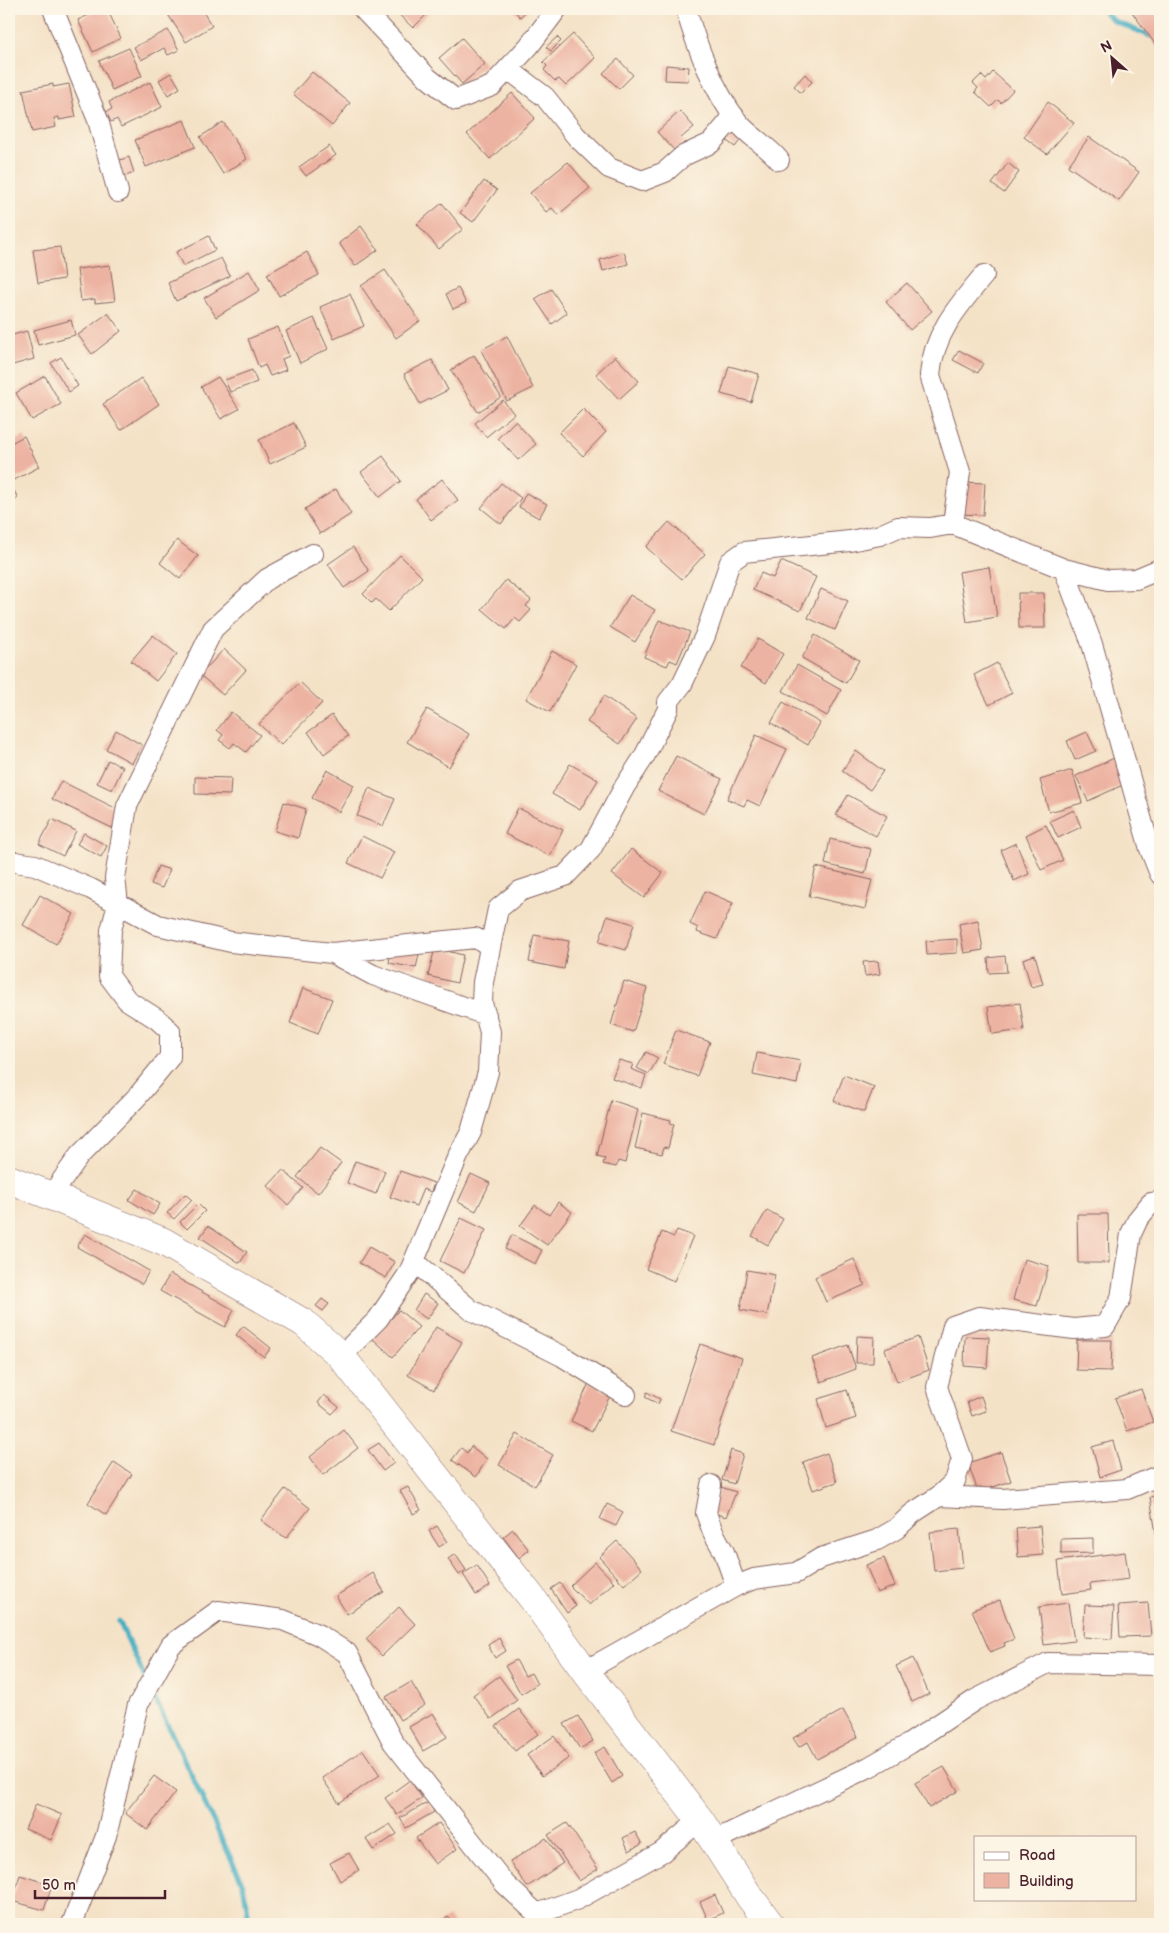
<svg xmlns="http://www.w3.org/2000/svg" width="1169" height="1933" font-family="'Balsamiq Sans',sans-serif">
<rect width="100%" height="100%" fill="#fcf5e5"/>
<filter id="ink" filterUnits="userSpaceOnUse"><feTurbulence type="fractalNoise" baseFrequency=".02" numOctaves="2"/><feDisplacementMap in="SourceGraphic" scale="10" xChannelSelector="R" yChannelSelector="G"/><feConvolveMatrix kernelMatrix="1 2 1 2 8 2 1 2 1" color-interpolation-filters="sRGB"/></filter>
<filter id="wash" filterUnits="userSpaceOnUse"><feTurbulence type="fractalNoise" baseFrequency=".0096" numOctaves="4" result="noise"/><feDisplacementMap in="SourceGraphic" scale="20" xChannelSelector="R" yChannelSelector="G"/><feGaussianBlur stdDeviation="1.12" result="paint"/><feColorMatrix in="noise" values="0 0 0 0 0 0 0 0 0 0 0 0 0 0 0 0 0 1.4 0 .05"/><feComposite in="paint" operator="in"/></filter>
<g filter="url(#wash)">
<rect width="100%" height="100%" fill="#f4e2c7"/>
<g fill="none" stroke-linecap="round" stroke-linejoin="round">
<path stroke="#43adc2" stroke-width="5" d="M1101,9L1114,21L1160,40
M119,1621L146,1680
M152,1692L243,1884L250,1924"/>
</g>
<g id="blocks">
<path fill="#edb3a2" d="M101,9H107L121,38L93,52L78,20Z
M167,9H201L212,26L186,42L165,10Z
M393,9H432L413,28Z
M513,9H529L520,17Z
M1135,9H1160V51L1132,12Z
M168,30L179,50L168,55L164,48L141,60L134,47Z
M573,34L595,58L566,86L559,79L555,81L544,70L547,66L543,62Z
M557,37L561,41L551,51L546,47Z
M462,38L485,64L462,84L439,58Z
M129,48L142,76L112,90L99,61Z
M618,59L633,75L619,89L603,73Z
M666,65L689,67L688,81L665,80Z
M312,72L350,103L332,126L293,94Z
M993,72L1013,90L1001,103L998,100L991,107L975,92L978,88L973,83L981,75L986,80Z
M171,73L180,88L168,95L159,80Z
M805,74L812,82L801,93L794,86Z
M150,82L162,107L121,127L117,119L111,122L106,112L112,109L109,102Z
M53,84V87L69,84L76,117L59,120V117L54,118L56,127L32,132L23,90Z
M512,93L535,118L490,159L467,134Z
M1048,102L1074,123L1047,154L1024,137Z
M680,111L694,127L681,138L685,142L675,151L657,132Z
M184,120L195,147L146,167L135,140Z
M223,122L247,159L223,174L200,137Z
M733,132L742,138L735,147L727,141Z
M1089,137L1139,172L1119,201L1068,166Z
M329,146L336,155L306,176L299,167Z
M129,157L134,173L123,177L117,161Z
M568,162L590,188L558,215L552,208L546,212L530,193Z
M1008,163L1019,172L1004,193L992,184Z
M484,181L497,190L473,222L460,213Z
M442,203L463,229L439,249L417,224Z
M361,226L378,250L355,266L339,243Z
M209,236L215,250L183,266L176,252Z
M60,247L64,279L38,283L33,250Z
M307,252L319,275L279,296L267,274Z
M624,252L628,264L603,271L600,260Z
M221,258L230,276L176,301L168,283Z
M110,265L115,301L95,303V299L81,301L77,269Z
M385,270L420,321L396,338L361,286Z
M249,271L260,290L216,317L204,298Z
M907,283L932,311L910,330L886,302Z
M458,288L466,303L453,309L446,294Z
M551,289L567,313L552,324L535,299Z
M350,294L364,326L334,339L320,307Z
M108,313L121,331L92,354L78,335Z
M314,318L328,349L300,363L286,331Z
M71,320L75,335L38,345L34,330Z
M278,327L289,356L282,359L286,370L270,376L265,365L259,368L248,339Z
M27,331L34,359L9,366V336Z
M507,336L533,388L507,401L481,350Z
M959,350L983,363L978,373L953,360Z
M474,355L501,397L478,412L451,370Z
M615,356L639,381L619,399L596,374Z
M61,357L78,386L69,392L51,363Z
M432,360L448,390L420,404L404,374Z
M729,366L759,374L751,402L721,394Z
M252,370L257,382L230,392L225,380Z
M45,376L61,404L32,420L16,393Z
M218,377L239,409L221,419L201,387Z
M141,378L159,404L121,430L103,404Z
M503,400L514,414L486,437L475,423Z
M583,409L606,432L583,456L559,433Z
M515,421L536,444L518,460L498,438Z
M294,423L306,447L270,464L259,440Z
M24,436L39,467L14,480L9,469V444Z
M383,456L401,481L380,497L361,472Z
M442,479L458,500L431,520L416,499Z
M9,482L18,498L9,504Z
M961,482L985,483L983,515L959,514Z
M501,483L521,498L501,524L481,508Z
M336,489L351,514L320,534L305,509Z
M526,493L547,504L539,518L519,507Z
M669,522L705,554L682,579L646,547Z
M177,540L198,556L180,579L160,563Z
M353,547L369,571L344,588L328,564Z
M400,555L422,577L389,611L376,599L372,603L363,594Z
M781,561L816,577L800,611L753,590L761,573L773,578Z
M989,567L997,617L967,622L959,572Z
M506,580L531,600L526,606L531,610L520,622L515,618L506,629L482,609Z
M821,589L848,601L835,630L808,618Z
M1018,593H1044L1045,628H1019Z
M630,595L655,610L635,642L610,627Z
M659,620L690,632L677,663L670,660L667,666L644,657Z
M153,635L177,654L156,681L131,661Z
M815,635L859,660L846,683L802,658Z
M758,639L783,654L766,683L741,668Z
M224,649L246,670L223,695L200,675Z
M552,651L576,664L550,712L526,699Z
M997,663L1012,693L989,705L974,675Z
M797,665L841,690L827,716L783,691Z
M300,682L322,703L281,745L259,724Z
M604,696L637,719L620,744L587,722Z
M783,702L820,723L808,745L771,723Z
M427,709L469,734L449,767L407,742Z
M231,712L260,735L246,752L234,743L230,748L219,740L223,735L217,730Z
M332,715L348,736L324,754L308,732Z
M116,730L142,745L132,763L106,749Z
M1087,732L1096,751L1075,760L1067,741Z
M756,735L787,749L760,806L747,800L744,806L727,799Z
M856,751L883,771L870,790L842,771Z
M676,756L722,779L704,814L658,791Z
M1114,758L1125,784L1088,801L1076,776Z
M108,760L123,767L112,790L97,783Z
M570,764L598,780L580,810L552,794Z
M327,770L354,785L339,812L312,798Z
M1072,770L1082,803L1049,812L1040,780Z
M195,777L231,778L230,795L195,794Z
M61,781L121,811L112,828L52,799Z
M369,788L395,799L383,826L357,816Z
M848,795L887,816L876,836L836,815Z
M284,802L306,809L298,838L275,831Z
M518,808L563,830L550,856L505,834Z
M1074,810L1081,827L1058,838L1050,821Z
M52,819L76,831L63,856L39,844Z
M1046,825L1063,860L1041,870L1026,835Z
M84,833L107,846L101,857L77,844Z
M362,836L394,852L380,878L348,863Z
M830,839L871,849L865,874L825,864Z
M1016,843L1029,874L1014,881L1001,850Z
M631,849L663,873L644,898L612,874Z
M158,866L170,870L162,888L151,884Z
M816,867L872,880L865,909L809,896Z
M705,891L733,903L717,939L697,932L698,928L690,924Z
M40,895L74,914L56,944L23,925Z
M607,916L634,924L626,950L599,942Z
M978,920L983,950L964,953L959,924Z
M534,935L569,941L564,969L529,962Z
M957,939V953L927,955L926,941Z
M392,945L420,950L416,968L389,963Z
M435,948L463,955L457,983L428,976Z
M1035,955L1043,984L1031,987L1023,959Z
M1005,956L1007,972L989,973L988,958Z
M878,961L880,974L865,976L863,962Z
M624,981L647,988L633,1032L611,1025Z
M303,988L332,999L318,1034L290,1023Z
M1020,1003L1024,1030L992,1034L988,1007Z
M676,1030L710,1042L697,1076L663,1064Z
M646,1052L658,1058L649,1074L637,1068Z
M757,1053L801,1061L797,1084L753,1075Z
M619,1060L633,1064L631,1069L646,1075L642,1088L612,1078Z
M844,1075L874,1087L864,1112L834,1101Z
M611,1100L638,1109L625,1163L618,1161L616,1167L603,1164L605,1158L597,1156Z
M643,1113L671,1120L670,1123L674,1124L668,1148L664,1147L662,1154L635,1148Z
M320,1148L341,1163L318,1193L297,1177Z
M355,1161L385,1171L376,1194L347,1183Z
M283,1170L303,1188L288,1205L268,1186Z
M400,1171L434,1183L431,1192L423,1189L416,1206L390,1197Z
M471,1174L490,1183L476,1211L458,1202Z
M137,1189L160,1204L153,1215L129,1200Z
M185,1194L192,1200L174,1219L167,1213Z
M558,1202L572,1212L547,1245L520,1226L535,1205L549,1215Z
M198,1204L205,1211L187,1229L180,1222Z
M767,1210L783,1219L768,1245L752,1236Z
M1077,1214H1108L1109,1263H1078Z
M461,1218L486,1230L464,1273L440,1261Z
M208,1226L247,1252L240,1263L200,1237Z
M677,1230L693,1236L674,1281L646,1269L662,1232L674,1237Z
M85,1234L149,1271L142,1284L77,1247Z
M512,1235L542,1250L535,1264L505,1249Z
M369,1247L395,1262L386,1278L359,1263Z
M854,1259L865,1285L826,1302L815,1277Z
M1024,1259L1049,1266L1037,1306L1013,1300Z
M747,1270L775,1275L767,1315L740,1310Z
M170,1274L234,1310L225,1327L160,1291Z
M424,1294L438,1303L427,1319L414,1310Z
M322,1299L329,1304L323,1311L316,1306Z
M399,1310L419,1327L393,1357L373,1339Z
M243,1326L271,1348L264,1357L236,1335Z
M436,1327L462,1342L434,1390L408,1375Z
M857,1336L874,1337L873,1363H856Z
M965,1336L989,1337L987,1368L964,1366Z
M918,1337L929,1370L897,1382L885,1349Z
M1077,1340H1112L1111,1371L1076,1370Z
M700,1344L742,1358L714,1445L671,1431Z
M848,1345L856,1369L821,1382L812,1358Z
M589,1383L611,1394L592,1431L571,1421Z
M1141,1389L1153,1422L1127,1431L1115,1398Z
M847,1390L856,1418L826,1428L818,1399Z
M647,1392L660,1399L658,1404L645,1397Z
M324,1395L339,1407L332,1414L318,1403Z
M981,1396L986,1411L972,1416L967,1402Z
M344,1430L358,1448L323,1475L310,1457Z
M517,1434L553,1455L535,1486L499,1465Z
M1113,1441L1121,1470L1100,1477L1092,1447Z
M379,1443L394,1463L383,1471L368,1450Z
M471,1446L487,1459L476,1477L452,1460L461,1448L467,1453Z
M731,1450L743,1454L734,1484L722,1480Z
M1001,1452L1011,1481L978,1492L968,1463Z
M827,1453L837,1482L813,1490L803,1462Z
M114,1462L132,1474L106,1515L88,1503Z
M408,1487L421,1510L413,1514L400,1491Z
M721,1487L736,1492L726,1517L711,1512Z
M285,1489L310,1508L286,1538L261,1520Z
M1160,1495V1552H1159L1150,1497Z
M607,1504L623,1512L616,1526L600,1519Z
M437,1526L447,1542L439,1547L429,1531Z
M1040,1526L1043,1555L1018,1557L1016,1528Z
M513,1529L529,1550L519,1558L503,1537Z
M959,1529L963,1568L934,1571L930,1532Z
M1093,1538V1553L1061,1554V1539Z
M617,1541L642,1569L624,1585L599,1557Z
M1125,1552L1129,1579L1090,1584L1091,1590L1062,1594L1058,1561Z
M455,1554L466,1570L459,1575L448,1559Z
M884,1558L895,1586L877,1593L866,1565Z
M595,1562L614,1582L589,1605L570,1586Z
M477,1565L490,1586L476,1595L463,1574Z
M373,1573L384,1592L347,1614L336,1596Z
M560,1583L576,1606L567,1613L551,1589Z
M1000,1600L1014,1639L1004,1643L1005,1646L990,1652L972,1610Z
M1068,1603L1074,1641L1044,1645L1039,1607Z
M1148,1603L1151,1636L1120,1637L1118,1605Z
M1085,1605L1114,1606L1112,1639L1083,1637Z
M399,1607L415,1624L382,1656L366,1639Z
M499,1638L506,1651L495,1658L488,1645Z
M913,1658L929,1694L912,1702L896,1666Z
M516,1660L525,1676L531,1673L537,1684L521,1694L505,1666Z
M499,1676L517,1700L491,1719L473,1695Z
M411,1682L425,1705L400,1720L386,1697Z
M519,1709L538,1734L515,1751L496,1726Z
M843,1710L858,1737L817,1759L808,1742L799,1747L793,1738Z
M433,1713L447,1737L423,1751L409,1727Z
M578,1716L593,1741L580,1749L564,1724Z
M554,1736L569,1758L542,1776L527,1755Z
M605,1747L622,1776L612,1783L594,1753Z
M363,1750L380,1775L339,1803L322,1778Z
M944,1767L958,1791L929,1808L915,1783Z
M154,1776L176,1792L147,1830L125,1813Z
M410,1780L422,1798L397,1815L385,1798Z
M429,1802L434,1812L406,1828L400,1818Z
M36,1804L62,1815L51,1840L25,1829Z
M439,1823L457,1849L435,1864L416,1838Z
M567,1823L598,1869L579,1881L548,1835Z
M390,1824L397,1834L373,1850L366,1839Z
M635,1832L642,1844L629,1851L623,1838Z
M546,1838L563,1863L527,1887L510,1862Z
M349,1853L359,1870L340,1881L330,1863Z
M20,1875L52,1885L44,1910L12,1901Z
M715,1895L723,1913L708,1920L700,1902Z
M448,1917L454,1924H438Z"/>
</g>
</g>
<g filter="url(#ink)">
<use href="#blocks" fill-opacity="0" stroke="#866362" stroke-width="1"/>
<g fill="none" stroke-linecap="round" stroke-linejoin="round">
<g stroke="#866362" stroke-width="22">
<path id="street" d="M53,9L98,120L118,192
M363,9L428,78L456,100L492,86L529,46L557,9
M686,9C696,45 714,91 737,121C748,136 767,145 779,160
M508,69L545,97L576,136L609,168L642,181L665,172L683,156L711,143L734,116
M953,524L960,472L930,375C933,334 959,305 984,275
M1064,569L1092,644L1150,849L1160,874
M9,861L35,865L91,889L158,925L231,942L332,953L475,938L490,945
M332,953L373,975L486,1015
M51,1196L79,1156L137,1097L170,1057V1031L157,1019L127,1000L109,976L111,930L118,904L115,878L127,806L213,629L267,579L313,554
M414,1261L471,1310L562,1356L626,1395
M341,1356L378,1319L409,1273L458,1156L471,1132L488,1072L490,1032L482,1003L483,982L498,909L520,891L565,876L591,849L625,786L644,757L668,709V702L682,684L705,636L730,562L744,552L850,541L880,535L898,527L930,528L953,524L1064,569L1108,580L1136,579L1160,569
M711,1485L706,1513L713,1532L724,1552L736,1586
M939,1496L1003,1499L1127,1489L1160,1475
M585,1671L736,1586L754,1579L796,1573L821,1558L877,1540L896,1529L913,1513L939,1496L955,1481L962,1459L937,1387L953,1326L979,1317L1074,1329L1105,1326L1121,1298L1131,1234L1138,1219L1151,1203L1160,1202
M713,1841L869,1767L909,1744L975,1700L1048,1663L1160,1665
M72,1924L106,1836L138,1705L171,1645L218,1611L283,1620L319,1635L347,1653L393,1742L505,1884L537,1914L578,1899L662,1852L700,1820"/>
</g>
<g stroke="#866362" stroke-width="29">
<path id="secondary" d="M9,1179L164,1242L304,1323L341,1356L532,1598L585,1671L700,1820L749,1896L770,1924"/>
</g>
<use href="#street" stroke="#fff" stroke-width="20"/>
<use href="#secondary" stroke="#fff" stroke-width="28"/>
</g>
</g>
<rect width="1169" height="1933" fill="none" stroke="#fcf5e5" stroke-width="30"/>
<rect x="974" y="1836" width="162" height="65" fill="#fcf5e5" stroke="#b59f9b"/>
<rect x="984" y="1852" width="25" height="8" fill="#ffffff" stroke="#b59f9b"/>
<text x="1019" y="1860" font-size="15" fill="#4a1f2b">Road</text>
<rect x="984" y="1873" width="25" height="15" fill="#edb3a2" stroke="#b59f9b"/>
<text x="1019" y="1886" font-size="15" fill="#4a1f2b">Building</text>
<g transform="translate(1112 58) rotate(333)" stroke="#fcf5e5" stroke-width="4" paint-order="stroke">
<path d="M0-4L9 19L0 12L-9 19Z" fill="#4a1f2b"/>
<text y="-8" font-size="14" font-weight="bold" text-anchor="middle" fill="#4a1f2b">N</text>
</g>
<path d="M35 1890v8h130v-8" fill="none" stroke="#4a1f2b" stroke-width="2.5"/>
<text x="42" y="1890" font-size="15" fill="#4a1f2b" stroke="#fcf5e5" stroke-width="4" paint-order="stroke">50 m</text>
</svg>
